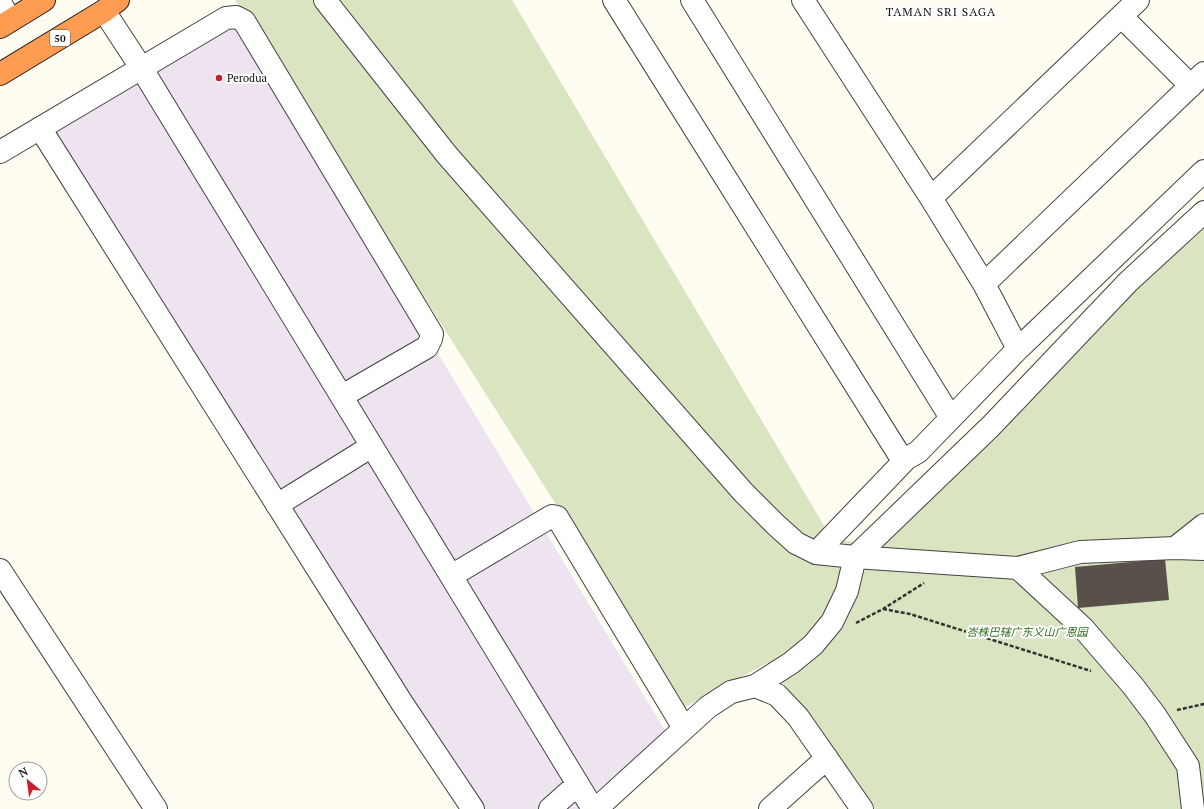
<svg xmlns="http://www.w3.org/2000/svg" width="1204" height="809" font-family="'PT Serif','Noto Sans SC',serif">
<rect width="100%" height="100%" fill="#fffcf2"/>
<path fill="#ede4ef" d="M218,15L240,24L667,734L588,809H469L31,125Z"/>
<path fill="#d9e4c0" d="M235,0H512L832,539L865,543L1204,213V809H875L767,663L685,707Z"/>
<path fill="#59504b" d="M1165,559L1169,600L1078,608L1075,567Z"/>
<g fill="none" stroke-linecap="round" stroke-linejoin="round">
<g stroke="#434343" stroke-width="24">
<path id="minor" d="M325,0L447,155L743,492L775,524L796,543L816,553L855,557L1018,568L1083,628L1133,686L1155,715L1188,766L1193,809
M614,0L900,456L907,458L918,452L1018,349L1204,171
M692,0L951,418
M803,0L931,198L984,284L1018,349
M0,2L10,20
M104,11L142,69L593,809
M1122,17L1191,86
M40,128L402,703L473,809
M0,152L226,18L236,17L244,21L432,334L431,339L427,347L342,396
M931,198L1138,0
M984,284L1204,73
M277,505L372,446
M1175,548L1204,525
M816,553L907,458
M1018,568L1080,552L1175,548L1204,549
M0,570L156,809
M451,576L552,516L557,517L684,728
M755,686L791,663L813,645L832,622L847,591L855,557L991,426L1128,282L1204,212
M550,809L578,784
M596,809L708,707L731,692L755,686L777,695L798,717L862,809
M770,809L827,758"/>
</g>
<g stroke="#212121" stroke-width="24">
<path id="highway" d="M0,27L44,0
M0,74L104,11L118,0"/>
</g>
<path stroke="#323232" stroke-width="2.5" stroke-dasharray="4 2" stroke-linecap="butt" d="M883,609L910,614L1091,671
M856,623L883,609L924,583
M1177,710L1204,704"/>
<use href="#minor" stroke="#fff" stroke-width="22"/>
<use href="#highway" stroke="#fe9c51" stroke-width="22"/>
</g>
<circle fill="#cb1c29" stroke="#fff" stroke-width="1.5" cx="219" cy="78" r="4"/>
<g text-anchor="middle" stroke-width="4" stroke-linejoin="round" paint-order="stroke">
<rect fill="#fff" stroke="#585858" stroke-width="1" x="50" y="30" width="20" height="16" rx="3"/>
<g font-size="10" font-weight="bold" fill="#101010">
<text x="60" y="42">50</text>
</g>
<g font-size="11" fill="#101010" stroke="#fff" text-anchor="start">
<text x="227" y="82">Perodua</text>
</g>
<g font-size="11" font-style="italic" fill="#2d6d1a" stroke="#fff">
<text x="1027" y="636">峇株巴辖广东义山广恩园</text>
</g>
<g font-size="12" letter-spacing="1" fill="#101010" stroke="#fff">
<text x="941" y="16">TAMAN SRI SAGA</text>
</g>
</g>
<g transform="translate(28 781) rotate(331)"><circle r="19" fill="#ffffff" stroke="#9f9f9f"/>
<path d="M0-3L7 15L0 10L-7 15Z" fill="#cb1c29"/>
<text y="-6" font-size="11" font-weight="bold" text-anchor="middle" fill="#101010">N</text>
</g>
</svg>
